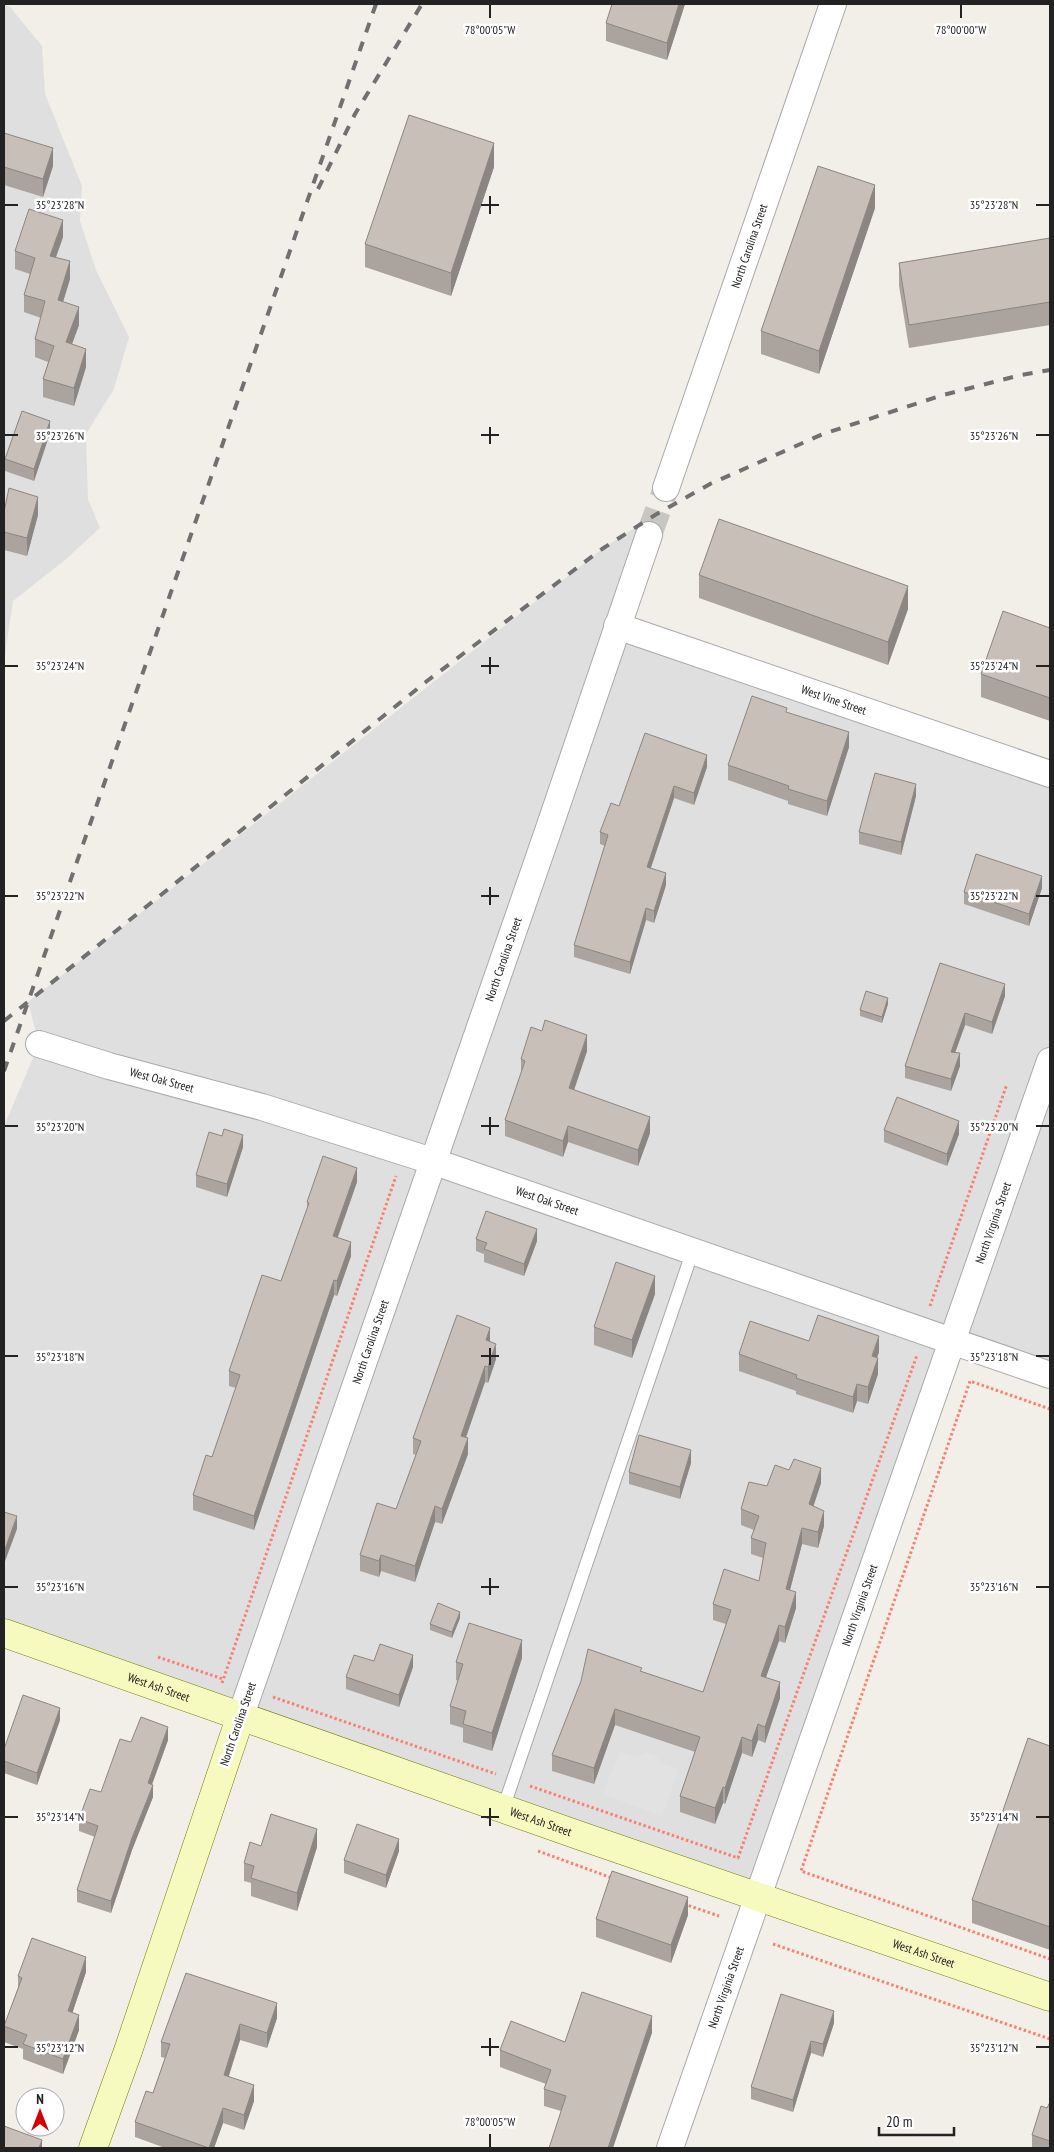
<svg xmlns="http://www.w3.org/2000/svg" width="1054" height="2152" font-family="'PT Sans Narrow',sans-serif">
<rect width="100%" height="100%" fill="#f2efe9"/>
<path fill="#e0dfdf" d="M4,4L10,7L42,46L45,94L82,186L80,221L96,270L129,337L114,389L86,434L88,499L100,528L65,560L13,601L4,661Z
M656,514L617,625L1050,774V1375L953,1340L758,1895L4,1632V1126L39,1044L28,1002L602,549Z"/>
<path fill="#e2e2e2" d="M620,1752L638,1757L646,1752L657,1757L659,1763L679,1769L662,1816L602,1794Z"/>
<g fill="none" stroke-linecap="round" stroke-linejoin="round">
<path stroke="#c8c6c1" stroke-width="26" stroke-dasharray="26 13" stroke-linecap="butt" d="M649,535L666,488"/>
<g stroke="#a9a9a9" stroke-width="14">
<path id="lane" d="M503,1809L693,1250"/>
</g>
<g stroke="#a9a9a9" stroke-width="28">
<g id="street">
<path id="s1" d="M666,488L833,4"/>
<path id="s2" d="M617,626L1050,774"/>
<path id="s3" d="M39,1044L109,1066L262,1107L432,1161L1050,1375"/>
<path id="s4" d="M241,1715L546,837L649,535"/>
<path id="s5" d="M670,2148L1050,1061"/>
</g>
</g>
<g stroke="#707d05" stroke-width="29">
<g id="secondary">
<path id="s6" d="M4,1633L578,1835L1050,1997"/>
<path d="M93,2148L128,2051L241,1715"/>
</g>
</g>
<path stroke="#fa8072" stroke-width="3" stroke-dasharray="2.5 2.5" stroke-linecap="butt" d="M930,1306L1007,1084
M1050,1409L970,1381L801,1871L1050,1959
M158,1657L223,1679
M222,1683L396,1176
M273,1697L496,1774
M530,1786L738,1858L917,1355
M538,1851L612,1878
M684,1904L719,1916
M773,1944L1050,2039"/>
<use href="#lane" stroke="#fff" stroke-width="12"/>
<use href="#street" stroke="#fff" stroke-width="26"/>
<use href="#secondary" stroke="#f7fabf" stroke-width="28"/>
<path stroke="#707070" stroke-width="4" stroke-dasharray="10 10" stroke-linecap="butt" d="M318,189L355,114L422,4
M4,1021L427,681L602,549L655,515L710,484L823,434L943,395L1021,375L1050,370
M4,1071L376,4"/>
</g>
<path fill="#aba49e" d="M685,4L667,60L606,41V23Z
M4,133L53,166L43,197L4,185Z
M494,167L451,296L365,267V244Z
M875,208L819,374L761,354V331Z
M63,237L56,257L70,279L63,302L79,325L72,344L86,367L74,406L43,397V379L48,362L35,357V339L41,318L24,312V295L30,274L15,269V251Z
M1050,238V325L909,348L899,286V263Z
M50,433L34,481L5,471V459Z
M4,512L38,515L27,556L4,550Z
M699,575L908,609L888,665L699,598Z
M1050,628V721L981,697V674Z
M787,713L849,747L827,816L788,804V801L728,780V765Z
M707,767L694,805L674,798L651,868L666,885L654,923L646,920L630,974L574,957V945L605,846L600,844V832L619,806Z
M916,796L901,855L859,844V832Z
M1042,888L1029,926L964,904V892Z
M940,963L1005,996L992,1034L965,1025L955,1053L960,1066L951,1091L905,1078V1066Z
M888,1004L882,1023L860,1016V1010Z
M587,1051L574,1090L650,1133L638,1166L568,1142L563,1157L505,1136V1120L521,1074V1059Z
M884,1130L959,1134L947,1166L884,1142Z
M243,1147L227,1197L196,1187V1175Z
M357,1182L338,1237L351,1256L337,1296L334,1295L254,1530L193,1510V1495L212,1457L236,1388L229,1386V1371L281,1281L307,1209V1202Z
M476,1239L537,1241L524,1276L484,1262V1254L476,1251Z
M655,1294L632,1358L594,1345V1327Z
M490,1341L496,1359L488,1383L485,1382L465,1438L468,1454L442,1524L435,1522L415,1582L381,1571L379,1577L360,1571V1555L396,1509L416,1455L413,1454V1438Z
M809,1341L879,1352L877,1357L878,1374L868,1404L857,1401L853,1413L796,1394V1391L739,1371V1354Z
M691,1463L680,1499L629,1484V1472Z
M821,1483L813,1506L824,1526L818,1548L802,1544L790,1590L796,1608L785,1643L779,1641L766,1677L780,1698L765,1743L758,1740L752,1757L742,1753L725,1804L723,1803L715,1824L680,1812V1796L695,1752L615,1725L594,1784L552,1771V1755L642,1672L703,1692L726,1624L713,1620V1604L759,1581L763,1558L751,1554V1538L754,1530L741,1525V1509L767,1486Z
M460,1618L452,1638L430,1630V1624Z
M522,1658L492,1751L463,1742V1728L450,1724V1706L458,1681L456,1680V1662Z
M413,1667L399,1707L346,1689V1677Z
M60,1720L37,1785L4,1773V1749Z
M168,1740L152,1785L153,1797L132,1850L111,1913L77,1902V1890L95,1837L79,1831V1819L101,1792L131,1742Z
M1050,1746V1950L972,1923V1900Z
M261,1846L317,1847L297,1911L251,1896V1883L244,1881V1863Z
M399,1851L386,1888L344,1873V1860Z
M688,1915L671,1963L596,1937V1919Z
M86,1972L72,2013L79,2030L63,2074L23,2059V2049L4,2042V2026L18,1988V1976Z
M186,1973L277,2018L267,2048L240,2040L229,2076L254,2101L244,2130L223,2123L214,2148H165L135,2137V2122L153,2093L165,2058L161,2057V2042Z
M834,2023L823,2057L811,2053L793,2112L751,2099V2087Z
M652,2033L561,2111L544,2106V2089L546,2084L500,2067V2050L565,2042Z
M1050,2102V2148H1032V2135Z"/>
<path fill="#8b8681" d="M679,4H685L667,60V43Z
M494,143V167L451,296V273Z
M53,148V166L43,197V179Z
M875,185V208L819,374V351Z
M63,220V237L50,274V256Z
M70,261V279L58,318V300Z
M79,307V325L66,360V342Z
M86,349V367L74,406V388Z
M50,421V433L34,481V469Z
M38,497V515L27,556V538Z
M908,586V609L888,665V642Z
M849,732V747L827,816V801Z
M707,755V767L694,805V793Z
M916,784V796L901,855V842Z
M674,786V798L647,879V867Z
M666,873V885L654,923V911Z
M1042,876V888L1029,926V914Z
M646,908V920L630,974V962Z
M1005,984V996L992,1034V1022Z
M888,998V1004L882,1023V1017Z
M965,1013V1025L951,1064V1052Z
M587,1035V1051L569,1105V1088Z
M960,1053V1066L951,1091V1079Z
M650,1117V1133L638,1166V1150Z
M959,1121V1134L947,1166V1154Z
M568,1126V1142L563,1157V1141Z
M243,1135V1147L227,1197V1184Z
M357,1168V1182L333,1250V1236Z
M537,1229V1241L524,1276V1264Z
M351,1242V1256L337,1296V1281Z
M655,1276V1294L632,1358V1340Z
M334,1280V1295L254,1530V1516Z
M490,1328V1344L486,1340Z
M879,1336V1352L872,1372V1356Z
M496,1344V1359L488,1383V1367Z
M878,1358V1374L868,1404V1387Z
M485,1366V1382L461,1452V1436Z
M857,1384V1401L853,1413V1397Z
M468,1438V1454L442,1524V1509Z
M691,1450V1463L680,1499V1487Z
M821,1468V1483L809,1520V1504Z
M435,1506V1522L415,1582V1566Z
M824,1511V1526L818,1548V1532Z
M17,1516V1529L4,1564V1552Z
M802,1528V1544L786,1605V1589Z
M381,1555V1571L379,1577V1561Z
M796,1592V1608L785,1643V1627Z
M460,1612V1618L452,1638V1632Z
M779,1625V1641L761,1691V1676Z
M522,1640V1658L492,1751V1733Z
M413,1655V1667L399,1707V1695Z
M780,1682V1698L765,1743V1727Z
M60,1708V1720L37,1785V1773Z
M615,1709V1725L594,1784V1768Z
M758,1724V1740L752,1757V1741Z
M168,1727V1740L148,1795V1783Z
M742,1737V1753L725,1804V1788Z
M153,1785V1797L132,1850L111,1913V1901L132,1838Z
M723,1787V1803L715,1824V1808Z
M317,1829V1847L297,1911V1893Z
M399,1839V1851L386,1888V1875Z
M688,1897V1915L671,1963V1945Z
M86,1957V1972L68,2026V2011Z
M277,2003V2018L267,2048V2033Z
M834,2011V2023L823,2057V2044Z
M79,2015V2030L63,2074V2059Z
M652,2016V2033L613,2148H608Z
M240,2024V2040L224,2090V2075Z
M811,2041V2053L793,2112V2100Z
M254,2085V2101L244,2130V2115Z
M223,2108V2123L214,2148H209Z
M42,2140V2148H39Z"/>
<path fill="#c7bfb8" stroke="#8b8681" d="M612,4H679L667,43L606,23Z
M409,115L494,143L451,273L365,244Z
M4,133L53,148L43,179L4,167Z
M818,166L875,185L819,351L761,331Z
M29,209L63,220L50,256L70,261L58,300L79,307L66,342L86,349L74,388L43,379L54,346L35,339L45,301L24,295L35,258L15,251Z
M1050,238V302L909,325L899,263Z
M22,411L50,421L34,469L5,459Z
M9,488L38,497L27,538L4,532V534V512Z
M719,519L908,586L888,642L699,575Z
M1003,611L1050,628V698L981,674Z
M752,696L787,708L786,712L849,732L827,801L788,789L789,786L728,765Z
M645,733L707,755L694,793L674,786L647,867L666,873L654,911L646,908L630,962L574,945L608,835L600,832L611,803L619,806Z
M875,773L916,784L901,842L859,832Z
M976,854L1042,876L1029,914L964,892Z
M940,963L1005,984L992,1022L965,1013L951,1052L960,1053L951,1079L905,1066Z
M866,991L888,998L882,1017L860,1010Z
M545,1020L587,1035L569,1088L650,1117L638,1150L568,1126L563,1141L505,1120L525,1061L521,1059L531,1027L542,1031Z
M897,1097L959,1121L947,1154L884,1130Z
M224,1129L243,1135L227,1184L196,1175L209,1132L222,1136Z
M323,1156L357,1168L333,1236L351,1242L337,1281L334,1280L254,1516L193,1495L206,1455L212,1457L240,1375L229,1371L262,1275L281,1281L309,1203L307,1202Z
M486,1211L537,1229L524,1264L484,1249L487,1243L476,1239Z
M616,1262L655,1276L632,1340L594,1327Z
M457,1315L490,1328L486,1340L496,1344L488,1367L485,1366L461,1436L468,1438L442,1509L435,1506L415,1566L381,1555L379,1561L360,1555L377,1503L396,1509L421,1441L413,1438Z
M818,1315L879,1336L872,1356L878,1358L868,1387L857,1384L853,1397L796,1378L797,1375L739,1354L750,1321L809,1341Z
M639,1435L691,1450L680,1487L629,1472Z
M794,1459L821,1468L809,1504L824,1511L818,1532L802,1528L786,1589L796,1592L785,1627L779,1625L761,1676L780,1682L765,1727L758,1724L752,1741L742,1737L725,1788L723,1787L715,1808L680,1796L700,1737L615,1709L594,1768L552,1755L581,1681L588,1649L642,1668L640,1671L703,1692L731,1610L713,1604L724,1569L759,1581L766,1543L751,1538L759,1516L741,1509L749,1482L767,1486L775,1465L789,1470Z
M4,1512L17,1516L4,1552Z
M438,1603L460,1612L452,1632L430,1624Z
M469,1623L522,1640L492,1733L463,1724L466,1711L450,1706L463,1664L456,1662Z
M380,1644L413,1655L399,1695L346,1677L354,1655L374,1661Z
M23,1695L60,1708L37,1773L4,1761V1749Z
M141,1717L168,1727L148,1783L153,1785L132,1838L111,1901L77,1890L98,1826L79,1819L90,1789L101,1792L120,1739L131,1742Z
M1028,1738L1050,1746V1927L972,1900Z
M271,1814L317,1829L297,1893L251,1878L254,1866L244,1863L250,1842L261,1846Z
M357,1824L399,1839L386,1875L344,1860Z
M612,1871L688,1897L671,1945L596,1919Z
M32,1938L86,1957L68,2011L79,2015L63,2059L23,2044L27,2035L4,2026L22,1978L18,1976Z
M186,1973L277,2003L267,2033L240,2024L224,2075L254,2085L244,2115L223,2108L209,2148L135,2122L146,2091L153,2093L170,2044L161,2042Z
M582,1992L652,2016L608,2148H549L566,2096L544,2089L551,2070L500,2050L511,2021L565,2042Z
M781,1994L834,2011L823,2044L811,2041L793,2100L751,2087Z
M1050,2102V2141L1032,2135L1041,2106L1047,2108Z
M4,2126L42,2140L39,2148H4Z"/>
<path fill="none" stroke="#222" stroke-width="2" d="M490,5V18M961,5V18M490,196V214M5,205H18M481,205H499M1036,205H1049M490,427V444M5,435H18M481,435H499M1036,435H1049M490,657V674M5,666H18M481,666H499M1036,666H1049M490,887V905M5,896H18M481,896H499M1036,896H1049M490,1117V1135M5,1126H18M481,1126H499M1036,1126H1049M490,1348V1365M5,1356H18M481,1356H499M1036,1356H1049M490,1578V1595M5,1587H18M481,1587H499M1036,1587H1049M490,1808V1826M5,1817H18M481,1817H499M1036,1817H1049M490,2038V2056M5,2047H18M481,2047H499M1036,2047H1049M490,2134V2147"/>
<g text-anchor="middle" stroke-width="5" stroke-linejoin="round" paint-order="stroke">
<g font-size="12" fill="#222" stroke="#fff">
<text dy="4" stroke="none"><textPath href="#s1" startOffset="256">North Carolina Street</textPath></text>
<text dy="4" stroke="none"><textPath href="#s2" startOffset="229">West Vine Street</textPath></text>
<text dy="4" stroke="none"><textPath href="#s4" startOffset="800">North Carolina Street</textPath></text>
<text dy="4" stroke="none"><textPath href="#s3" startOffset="128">West Oak Street</textPath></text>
<text dy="4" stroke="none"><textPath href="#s3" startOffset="532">West Oak Street</textPath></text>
<text dy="4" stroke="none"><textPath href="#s5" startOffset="980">North Virginia Street</textPath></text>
<text dy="4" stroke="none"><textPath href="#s4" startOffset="395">North Carolina Street</textPath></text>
<text dy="4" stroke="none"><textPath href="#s5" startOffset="575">North Virginia Street</textPath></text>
<text dy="4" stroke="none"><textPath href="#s6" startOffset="164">West Ash Street</textPath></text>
<text transform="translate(238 1724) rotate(-71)" y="4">North Carolina Street</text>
<text dy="4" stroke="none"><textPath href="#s6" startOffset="569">West Ash Street</textPath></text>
<text dy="4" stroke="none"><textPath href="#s6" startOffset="974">West Ash Street</textPath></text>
<text dy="4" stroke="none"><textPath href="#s5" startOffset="170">North Virginia Street</textPath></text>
</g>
</g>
<g font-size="12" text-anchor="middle" fill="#222" stroke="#fff" stroke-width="5" stroke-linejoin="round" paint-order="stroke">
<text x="490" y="34">78°00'05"W</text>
<text x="961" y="34">78°00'00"W</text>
<text x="60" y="209">35°23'28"N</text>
<text x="994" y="209">35°23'28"N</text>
<text x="60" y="440">35°23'26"N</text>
<text x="994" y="440">35°23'26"N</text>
<text x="60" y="670">35°23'24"N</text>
<text x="994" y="670">35°23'24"N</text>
<text x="60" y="900">35°23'22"N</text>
<text x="994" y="900">35°23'22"N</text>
<text x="60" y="1131">35°23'20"N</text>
<text x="994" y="1131">35°23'20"N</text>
<text x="60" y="1361">35°23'18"N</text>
<text x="994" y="1361">35°23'18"N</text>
<text x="60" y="1591">35°23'16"N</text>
<text x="994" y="1591">35°23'16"N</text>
<text x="60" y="1821">35°23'14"N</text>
<text x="994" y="1821">35°23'14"N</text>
<text x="60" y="2052">35°23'12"N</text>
<text x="994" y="2052">35°23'12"N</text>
<text x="490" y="2126">78°00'05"W</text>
</g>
<rect width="1054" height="2152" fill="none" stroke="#222222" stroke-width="10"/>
<g transform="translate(40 2112)"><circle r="24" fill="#ffffff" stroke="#a7a7a7"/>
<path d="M0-4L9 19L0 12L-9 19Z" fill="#d40000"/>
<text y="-8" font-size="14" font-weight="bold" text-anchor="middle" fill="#222222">N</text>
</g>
<path d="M879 2127v8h75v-8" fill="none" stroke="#222222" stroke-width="2.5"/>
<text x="886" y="2127" font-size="15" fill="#222222" stroke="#ffffff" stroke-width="4" paint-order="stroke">20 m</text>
</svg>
